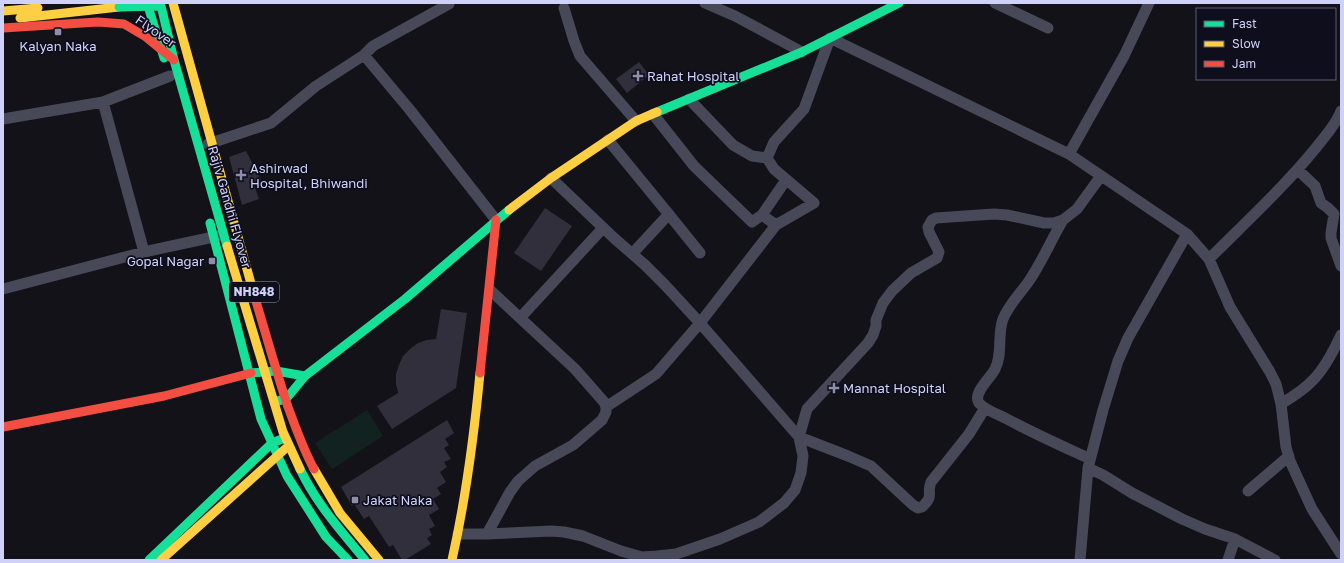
<svg xmlns="http://www.w3.org/2000/svg" width="1344" height="563" font-family="'Golos Text',sans-serif">
<rect width="100%" height="100%" fill="#121218"/>
<path fill="#122220" d="M367,410L383,436L332,469L315,443Z"/>
<path fill="#302f3b" d="M639,62L649,75L627,93L616,79Z
M246,151L262,182L254,185L259,199L242,205L229,157Z
M545,208L572,226L541,271L514,253Z
M441,309L467,313L456,388L392,429L377,406L398,393L396,384V374L399,365L403,356L410,349L418,343L427,340L436,339Z
M447,420L454,433L445,439L449,445L444,448L451,459L444,462L447,467L440,472L446,482L437,488L441,494L433,499L439,509L429,515L435,526L429,529L432,535L427,538L431,544L405,560H402L393,545L389,547L369,516L364,519L354,504L352,506L341,487Z"/>
<g fill="none" stroke-linecap="round" stroke-linejoin="round">
<path stroke="#484958" stroke-width="11" d="M705,3L735,16L802,52
M995,3L1048,28
M564,8L574,41L580,56L636,121
M364,55L410,110L496,220
M689,99L733,145L752,156L767,158
M103,102L144,252
M653,114L694,166L752,222L762,215
M3,119L103,102L170,76
M608,140L667,212L668,215L632,254
M208,144L271,123L316,86L364,55L373,46L449,4
M1069,154L1124,56L1149,3
M1298,170L1315,186L1321,203L1328,208L1334,214L1331,233V238L1341,266
M551,178L614,238L645,265L665,285L700,323L799,437L848,456L871,466L913,505L918,508L922,507C935,495 926,494 931,482L969,434L985,408
M667,212L700,253
M1063,220C1051,240 1042,262 1029,281C1020,294 1009,304 1003,319C997,335 1003,354 995,369C991,378 972,393 979,403C985,410 997,414 1005,418C1033,433 1062,446 1090,459
M776,225L762,215L786,180
M1209,259C1245,223 1283,188 1315,149C1324,137 1336,125 1341,111
M3,289L144,252L218,236
M520,318L603,228
M1281,404C1292,397 1304,390 1313,380C1325,368 1334,350 1341,335
M606,407L656,374L700,323L776,225L814,203L774,169L767,158L774,142L804,109L830,38L1069,154L1187,234L1209,259L1230,307L1270,372L1276,384L1281,404L1286,447L1290,461L1312,509L1341,554
M1088,468L1103,475L1132,493L1182,519L1205,529L1235,539L1275,560
M1248,491L1289,456
M458,534H487L552,531L564,532L583,536L621,551L642,557L657,556L676,554L720,539L759,522L784,503L795,490L801,473L803,456L799,437L807,409L868,343L873,335L876,326V320L883,303L892,291L911,273L937,258L939,252L929,232L928,227L932,220L936,218L994,214L1007,215L1044,223H1054L1063,220L1077,209L1101,176
M487,534L510,492L518,481L535,466L573,445L602,420L606,412V407L604,402L575,369L490,290
M1080,560L1088,468L1103,410L1118,361L1128,338L1187,234
M1228,560L1235,539"/>
<path stroke="#16e098" stroke-width="9" d="M147,3L164,58
M657,112L802,52L899,3
M210,223L261,419L287,476L326,537L348,560
M251,373L276,371L305,376
M277,401L286,399L305,376L405,299L509,210
M149,560L272,443L282,439"/>
<path stroke="#ffcf43" stroke-width="9" d="M173,3L255,298
M3,11L38,8
M20,18L119,7
M509,210L551,178L636,121L657,112
M314,469L340,513L379,560
M161,560L285,449
M452,560C466,498 474,436 480,373"/>
<path stroke="#f24e42" stroke-width="9" d="M255,298C266,334 276,371 288,407C296,428 303,449 314,469
M480,373L496,220
M3,427L164,396L251,373"/>
<path stroke="#16e098" stroke-width="9" d="M119,7L161,6L174,60L227,246
M300,469C316,503 341,531 365,560"/>
<path stroke="#ffcf43" stroke-width="9" d="M227,246L283,432L300,469"/>
<path stroke="#f24e42" stroke-width="9" d="M3,28L98,22L124,24L146,37L174,60"/>
</g>
<g fill="#8d8eaa" stroke="#0e0e1c" stroke-width="1.5">
<rect x="54" y="28" width="8" height="8" rx="2"/>
<path d="M636 70h4v4h4v4h-4v4h-4v-4h-4v-4h4z"/>
<path d="M239 169h4v4h4v4h-4v4h-4v-4h-4v-4h4z"/>
<rect x="208" y="257" width="8" height="8" rx="2"/>
<path d="M832 382h4v4h4v4h-4v4h-4v-4h-4v-4h4z"/>
<rect x="351" y="496" width="8" height="8" rx="2"/>
</g>
<g text-anchor="middle" stroke-width="3.5" stroke-linejoin="round" paint-order="stroke">
<rect fill="#0e0e1c" stroke="#9596b6" stroke-width="1" x="229" y="282" width="50" height="20" rx="3"/>
<g font-size="12" font-weight="bold" fill="#cfd1f8">
<text x="254" y="296">NH848</text>
</g>
<g font-size="13" fill="#cfd1f8" stroke="#0e0e1c">
<text transform="translate(156 31) rotate(35)" y="5">Flyover</text>
<text transform="translate(230 207) rotate(74)" y="5">Rajiv Gandhi Flyover</text>
</g>
<g font-size="13" fill="#cfd1f8" stroke="#0e0e1c" text-anchor="start">
<text x="58" y="51" text-anchor="middle">Kalyan Naka</text>
<text x="647" y="81">Rahat Hospital</text>
<text x="250" y="173">Ashirwad<tspan x="250" dy="15">Hospital, Bhiwandi</tspan></text>
<text x="204" y="266" text-anchor="end">Gopal Nagar</text>
<text x="843" y="393">Mannat Hospital</text>
<text x="363" y="505">Jakat Naka</text>
</g>
</g>
<rect width="1344" height="563" fill="none" stroke="#cfd1f8" stroke-width="8"/>
<rect x="1196" y="8" width="140" height="72" fill="#0e0e1c" stroke="#5b5c74"/>
<rect x="1204" y="21" width="20" height="6" fill="#16e098" stroke="#5b5c74"/>
<text x="1232" y="28" font-size="12" fill="#cfd1f8">Fast</text>
<rect x="1204" y="41" width="20" height="6" fill="#ffcf43" stroke="#5b5c74"/>
<text x="1232" y="48" font-size="12" fill="#cfd1f8">Slow</text>
<rect x="1204" y="61" width="20" height="6" fill="#f24e42" stroke="#5b5c74"/>
<text x="1232" y="68" font-size="12" fill="#cfd1f8">Jam</text>
</svg>
